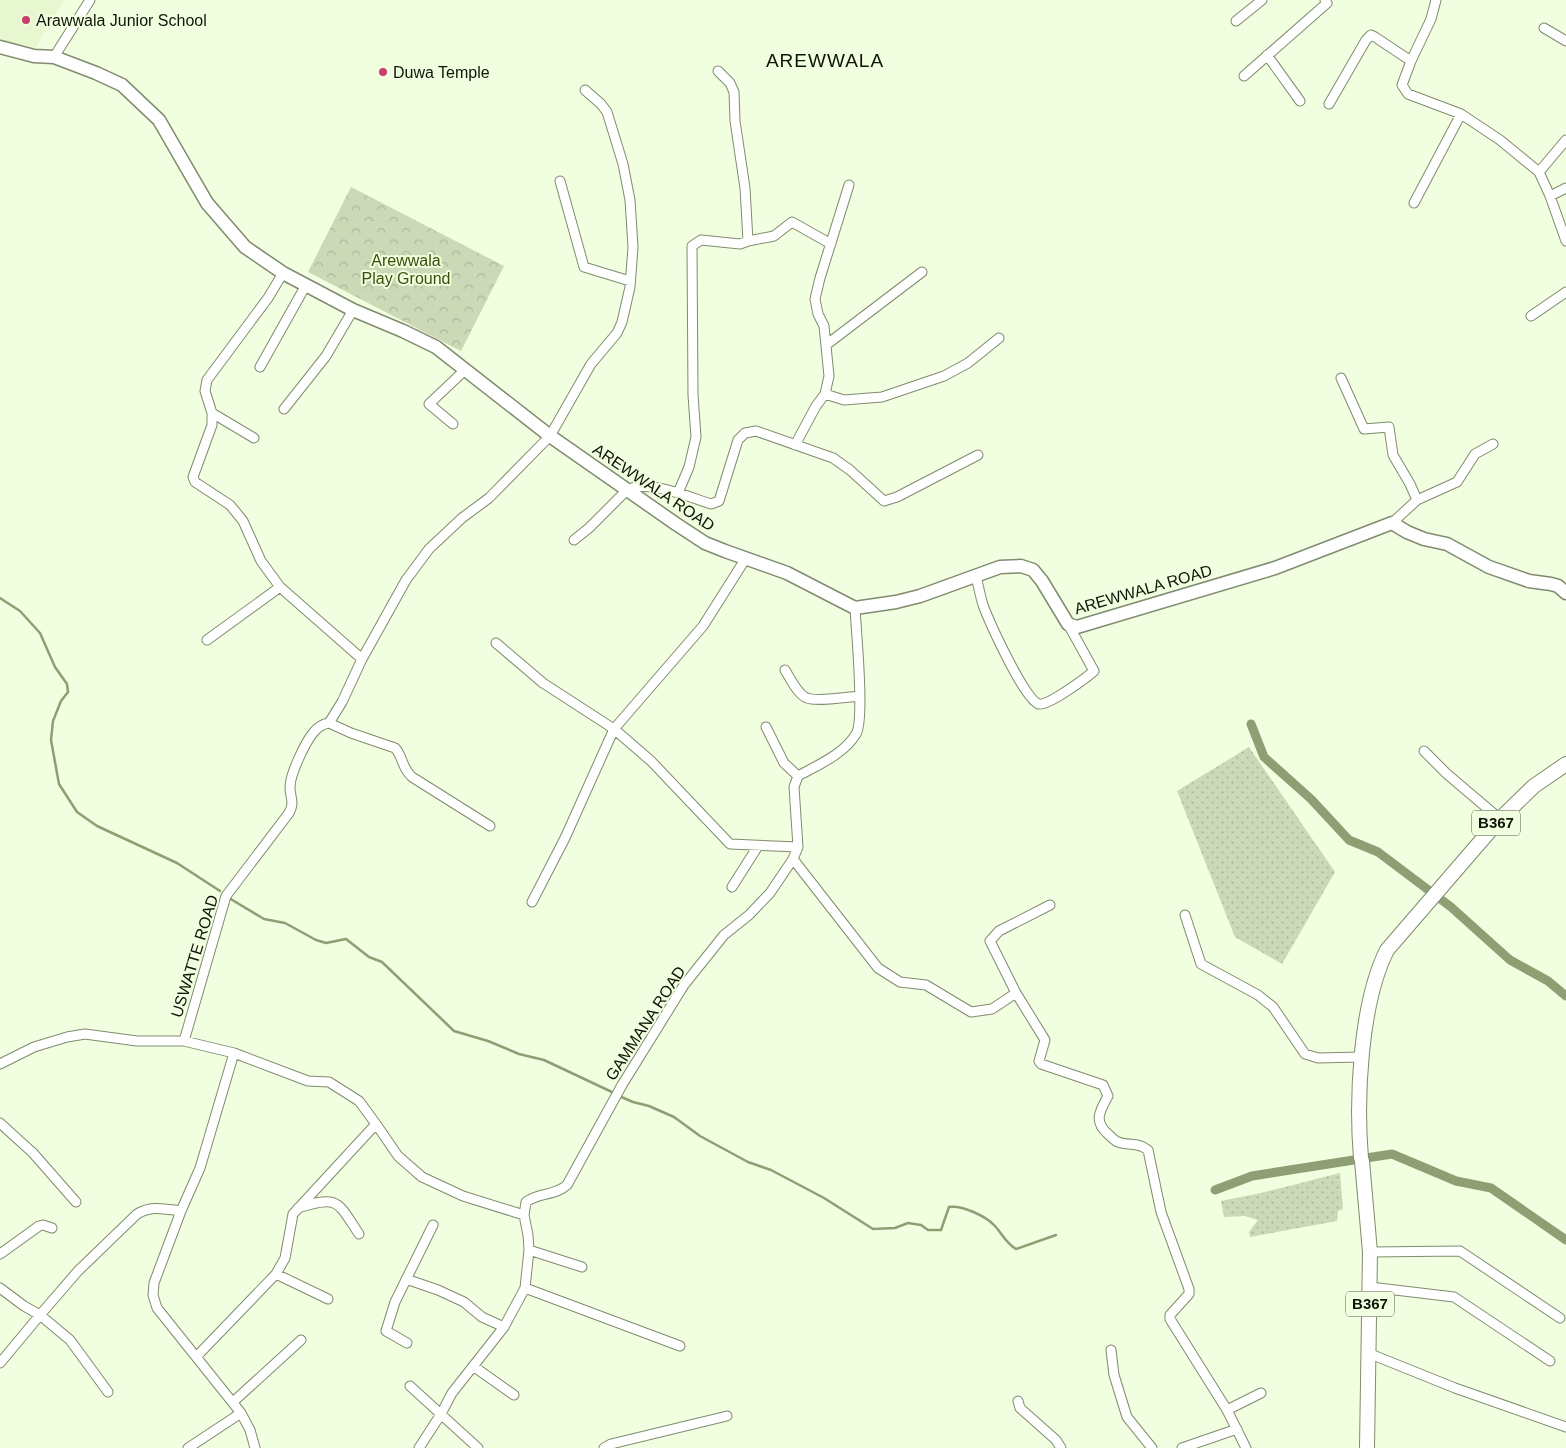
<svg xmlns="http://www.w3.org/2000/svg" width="1566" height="1448" font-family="Helvetica,sans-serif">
<defs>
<pattern id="grass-dots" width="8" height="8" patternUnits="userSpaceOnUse" patternTransform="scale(1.25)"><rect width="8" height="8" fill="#cbd9b6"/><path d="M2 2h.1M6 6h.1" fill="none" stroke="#adb99b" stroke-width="1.8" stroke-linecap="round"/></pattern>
<pattern id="park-crowns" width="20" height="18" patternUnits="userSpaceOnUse" patternTransform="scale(1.25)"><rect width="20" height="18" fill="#cbd9b6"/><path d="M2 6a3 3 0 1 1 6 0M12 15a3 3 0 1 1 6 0" fill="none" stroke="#adb99b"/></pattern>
</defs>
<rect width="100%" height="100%" fill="#f1fedf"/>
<path fill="#e7f7d0" d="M0,0H64L36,47L0,41Z"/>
<path fill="url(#grass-dots)" d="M1249,747L1335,872L1282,964L1235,937L1177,791Z
M1340,1173L1343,1209L1338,1211L1337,1221L1250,1237L1249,1232L1258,1220L1245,1216L1224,1217L1221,1201L1261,1193Z"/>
<path fill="url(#park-crowns)" d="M351,187L504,266L461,351L308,272Z"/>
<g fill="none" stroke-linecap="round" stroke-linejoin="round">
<path stroke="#8f9f74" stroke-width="2.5" d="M0,598L20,611L40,633L55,667L67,684L68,692L61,701L53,721L51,740L59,784L77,812L97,826L177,863L220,891
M229,898L264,919L285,923L316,940L326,943L346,939L369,957L382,962L454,1031L488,1041L519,1054L544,1060L614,1093
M619,1096L633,1102L649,1106L674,1117L700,1136L748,1162L771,1170L824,1198L873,1229L895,1228L908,1223L921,1225L928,1230H941L949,1207C962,1205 986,1216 995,1226C1003,1235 1006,1243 1016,1249L1056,1235"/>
<path stroke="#8f9f74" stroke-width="9" d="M1251,724L1264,757L1311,799L1349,840L1378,852L1451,907L1510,960L1548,981L1566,996
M1215,1190L1252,1176L1392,1154L1456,1181L1491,1188L1566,1240"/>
<g stroke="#808b6f" stroke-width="11">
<path id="street" d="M1436,0L1431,19L1411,61L1402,85L1408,94L1461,114L1500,140L1539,172L1550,196L1566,241
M1236,21L1262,0
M1544,28L1566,41
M1267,55L1300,101
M54,57L90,0
M1244,76L1327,3L1325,0
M1329,104L1366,40L1371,35L1375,37L1411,61
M1539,172L1566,140
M560,181L584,267L630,281
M1550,196L1566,188
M1414,203L1461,114
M748,241L774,236L792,222L831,244
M1531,316L1566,292
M826,345L922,272
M260,367L306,285
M1341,378L1364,429L1389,427L1393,455L1410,484L1417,500
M825,394L844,400L882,397L944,376L968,363L999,338
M284,409L326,356L353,310
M212,413L254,438
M453,424L429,404L466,369
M795,445L816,406L825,394L829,376L824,326L818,314L815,299L820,278L849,185
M678,493L689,467L696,437L693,395L692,246L701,240L740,244L748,241L745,188L735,121L734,92L730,83L718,71
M1392,523L1417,500L1457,482L1475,454L1493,444
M574,540L589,528L627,490C648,479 689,497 711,504L719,501L738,440L745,433L756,431L833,458L850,470L884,501L897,497L978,455
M976,575C978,585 980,595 983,605C989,621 1025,701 1039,704C1048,706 1086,678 1094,671L1068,624
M207,640L280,587
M496,643L543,683L614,729L651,761L730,844L798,847
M362,659L406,580L429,549L462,518L489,498L550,436L591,364L617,333L622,322L630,287L633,247L630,200L623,164L607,112L601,104L585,90
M785,670C790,678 798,695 807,698C817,702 848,697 860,696
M329,723L351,733L395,748C403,756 401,767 412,777L490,826
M766,727L784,763L798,776
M1424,751L1447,774L1500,819
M793,859L878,968L900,982L926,985L971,1012L992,1009L1016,993
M732,887L758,846
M532,902L565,838L614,729L703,626L746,558
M1050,905L999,931L990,941L1016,993L1045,1040L1039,1061L1041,1064L1103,1085L1108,1096C1100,1111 1093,1121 1108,1134C1111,1137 1115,1141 1118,1142C1129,1146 1139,1142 1148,1150L1161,1212L1189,1289V1294L1170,1315V1319L1227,1410L1246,1448
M1185,915L1201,964L1258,995L1273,1007L1305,1054L1318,1058L1361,1057
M184,1041L226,896L289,813C295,802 290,798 290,787C290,774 305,743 313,733C317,728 322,724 329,723L342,702L362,659L280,587L261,561L243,521L230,505L195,482L193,477L212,425V413L205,391L207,380L268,298L283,273
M234,1053L200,1168L181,1211L154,1283L153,1295L157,1308L241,1413L250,1430L255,1448
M0,1064L34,1047L67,1037L85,1034L137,1041H184L234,1053L308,1081L329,1082L359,1101L376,1124L398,1156L422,1177L463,1196L524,1215
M0,1123L33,1153L76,1202
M298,1208C339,1195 337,1201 359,1234
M529,1250L582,1267
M1370,1252L1460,1251L1560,1318
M0,1254L39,1226L43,1225L52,1228
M276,1274L328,1299
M406,1279L438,1290L464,1302L482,1317L504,1327
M1370,1287L1454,1297L1550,1361
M0,1288L24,1306L40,1315L78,1271L137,1214C151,1205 165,1209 181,1211
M525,1288L680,1346
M407,1343L386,1331L395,1302L433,1225
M1111,1350L1114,1375L1127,1417L1152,1448
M1368,1353L1455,1388L1566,1427
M197,1356L276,1274L285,1258L293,1214L376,1124
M0,1363L40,1315L70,1340L108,1392
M473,1366L514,1395
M410,1386L478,1448
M1018,1401L1020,1408L1056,1440L1061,1448
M233,1402L301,1340
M1227,1410L1261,1393
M188,1448L241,1413
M419,1448L441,1414L452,1393L504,1327L525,1288L529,1250L528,1235L524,1215L526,1202C539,1192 555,1196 567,1185L622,1085L684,985L724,935L749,915L770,893L793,859L798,847L794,787L798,776C818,765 844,754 856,734C865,720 856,630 855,608
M604,1448L611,1444L727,1416
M1182,1448L1237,1429"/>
</g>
<g stroke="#808b6f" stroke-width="15">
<path id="secondary" d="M0,47L34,56L54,57L96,73L122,85L159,120L207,203L245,247L283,273L353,310L403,331L436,347L550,436L676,524L705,543L725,551L787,573L855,608L896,602L920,596L1000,567L1021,566L1033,570L1042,581L1068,624L1077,627L1275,568L1392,523L1407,532L1424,539L1447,544L1489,567L1529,581L1551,584L1558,586L1566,593"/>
</g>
<g stroke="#808b6f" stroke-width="16">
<path id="primary" d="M1361,1158C1356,1099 1360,1004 1387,950L1500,819L1534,786L1566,764
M1362,1161L1370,1252L1367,1448"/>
</g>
<use href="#street" stroke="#fff" stroke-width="9"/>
<use href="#secondary" stroke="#fff" stroke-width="12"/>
<use href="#primary" stroke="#fff" stroke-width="14"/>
</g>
<g fill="#ca3d6d" stroke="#f1fedf" stroke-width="2">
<circle cx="26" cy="20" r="5"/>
<circle cx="383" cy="72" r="5"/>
</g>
<g text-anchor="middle" stroke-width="4" stroke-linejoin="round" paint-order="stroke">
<g fill="#f1fedf" stroke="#545a49" stroke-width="1">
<rect x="1472" y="810.5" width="48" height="25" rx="4"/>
<rect x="1346" y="1291.5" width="48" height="25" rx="4"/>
</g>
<g font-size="15" font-weight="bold" fill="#101409">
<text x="1496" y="828">B367</text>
<text x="1370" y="1309">B367</text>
</g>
<g font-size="16" fill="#101409" stroke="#f1fedf" text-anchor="start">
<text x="36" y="26">Arawwala Junior School</text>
<text x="393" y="78">Duwa Temple</text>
</g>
<g font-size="16" fill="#3b4f0a" stroke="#f1fedf">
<text x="406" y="266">Arewwala<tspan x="406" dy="18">Play Ground</tspan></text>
</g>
<g font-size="16" fill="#101409" stroke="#f1fedf">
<text transform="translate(654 487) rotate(34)" y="6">AREWWALA ROAD</text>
<text transform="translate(1143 589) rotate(-16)" y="6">AREWWALA ROAD</text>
<text transform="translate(194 956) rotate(-73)" y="6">USWATTE ROAD</text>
<text transform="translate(645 1023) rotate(-57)" y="6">GAMMANA ROAD</text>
</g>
<g font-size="19" letter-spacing="1" fill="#101409" stroke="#f1fedf">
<text x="825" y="67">AREWWALA</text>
</g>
</g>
</svg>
